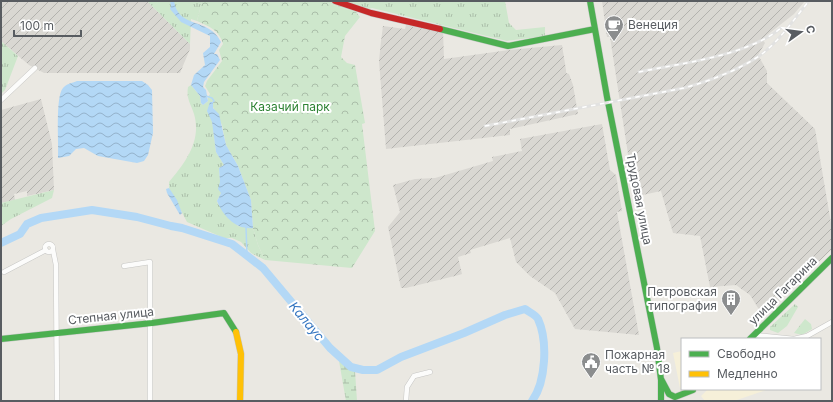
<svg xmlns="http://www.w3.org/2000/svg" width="833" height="402" font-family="Inter,sans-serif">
<defs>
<pattern id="industrial-furrows" width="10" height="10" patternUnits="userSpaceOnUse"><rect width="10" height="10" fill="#d9d7d2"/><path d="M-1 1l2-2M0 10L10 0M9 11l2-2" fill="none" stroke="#b3b2ae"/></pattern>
<pattern id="grass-tufts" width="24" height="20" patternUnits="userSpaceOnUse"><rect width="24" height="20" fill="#cee7cc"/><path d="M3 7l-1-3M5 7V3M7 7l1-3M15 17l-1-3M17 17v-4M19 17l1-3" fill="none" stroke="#aabea9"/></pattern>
<pattern id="wetland-marsh" width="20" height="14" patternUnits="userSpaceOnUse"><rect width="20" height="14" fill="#cee7cc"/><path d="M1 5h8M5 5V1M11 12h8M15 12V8" fill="none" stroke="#aabea9"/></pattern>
<pattern id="park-crowns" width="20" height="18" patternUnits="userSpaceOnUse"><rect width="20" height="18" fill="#cee7cc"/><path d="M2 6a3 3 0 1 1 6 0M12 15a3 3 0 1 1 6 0" fill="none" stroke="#aabea9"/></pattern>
<pattern id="water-waves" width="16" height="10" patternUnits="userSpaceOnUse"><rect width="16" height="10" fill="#b3d8f6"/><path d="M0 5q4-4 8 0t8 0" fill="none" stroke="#94b2cb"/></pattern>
</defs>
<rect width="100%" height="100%" fill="#eae8e2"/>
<path fill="#f6f0d9" d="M682,351V389L680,388L673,353Z
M708,389H769L734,401H705L701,396Z"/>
<path fill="url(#industrial-furrows)" d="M1,1H147L190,44V49L180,73H44L29,65L1,41Z
M602,1H805L794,14L762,39L765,43L758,55L767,71V83L815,129L832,229V249L763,316L750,295L736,285L710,287L700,236L673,233L661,191L638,196L630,167L610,37H607Z
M406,25L439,32L443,30L444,59L509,50L562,45L566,70V73L569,74L573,85L578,114L510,129V135L386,149L379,61L381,41L383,26L405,29Z
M41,99L52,144L54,190L27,196V191L14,194L15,200L1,203V110Z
M602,124L610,170L616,175L622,211L617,212L639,335L575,329L555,293L530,276L516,262L510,238L470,250L471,253L458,257L462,274L459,275L406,288H401L388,227L400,212L393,185L415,179L435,178L493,161L492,157L522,151L520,139Z"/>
<path fill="url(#grass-tufts)" d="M147,1H202L197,21L191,19L190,44Z
M320,1H505L509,23L516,30L545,27V36L507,41L372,8L356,12Z
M1,41L18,56L5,90L1,94Z
M191,85L200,96L201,103L203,105L208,101V97L214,101L210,103L216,152L224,165L219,168L221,193L217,201L218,204L238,226L253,228L258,245L265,260L251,253L241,242L232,238H224L187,222L169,188V182C185,163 202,141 194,114C191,104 186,99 188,87Z
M54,190L52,198L11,219L1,226V203Z
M795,304L798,307L787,326L778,333L770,330V327Z
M805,319L811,324L812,329L802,335L794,333Z"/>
<path fill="url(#wetland-marsh)" d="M339,361L355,371L357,401H346Z"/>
<path fill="url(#park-crowns)" d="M202,1H320L356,12L360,17L345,36L341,57L347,63L355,65L365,123L362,124L375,231L352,268L265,260L258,245L253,228L251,200L238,166L226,145L222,125L212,105L213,101L208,97L210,94L205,86L207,81L222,61L219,50L223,44C220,31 209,26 197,21Z"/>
<path fill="url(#water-waves)" d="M170,1H174C178,29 209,17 221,42L214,54H217L220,60L204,82L203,87L206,90L208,101L203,105L201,103L200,96L191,85L194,75L205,65L203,53L210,47V36L181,22L170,9L171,6Z
M77,81H142L148,85L152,90L153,133L148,155L144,161L137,163L98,156L84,148L76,149L69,156L58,158C59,144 55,97 63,88C66,84 72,83 77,81Z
M210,102H213V108L219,114L226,145L238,166L251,200L253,228C236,230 223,216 217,201L221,193L218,189L220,182L219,168L224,165L216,152L212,122L207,111Z
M169,188L177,200L182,213L180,215L167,193L166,189Z"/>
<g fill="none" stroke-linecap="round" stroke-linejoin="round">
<path stroke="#b3d8f6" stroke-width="1.5" d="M206,96L212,98L214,101L212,103
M246,227L247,255"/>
<path stroke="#b3d8f6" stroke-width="8" d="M1,243L20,234L27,224L41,218L92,210L137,217L171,226L182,228L232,244L263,268L330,348L351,367L363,370H377L401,357L464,333L505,315L525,309C529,312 536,315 538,319C548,341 546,382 532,401"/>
<g stroke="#c6c6c4" stroke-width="5.5">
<path id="street" d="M1,100L35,68
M45 248a4 4 0 1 1 8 0a4 4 0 1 1-8 0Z
M53,250L56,265L57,401
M124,266L150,262V401
M4,272L46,250
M754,335L794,339L807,336L832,322
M406,401L407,387L414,376L430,372"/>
</g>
<g stroke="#c6c7c6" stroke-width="7">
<path id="fast" d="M590,1L607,97L657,348L661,380V401
M440,29L508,46L595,29
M1,339L152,323L224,313L236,332
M750,339L832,258
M661,379L669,394L675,397L693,390"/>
</g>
<g stroke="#c6c7c6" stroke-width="7">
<path id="slow" d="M236,332L241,354L240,401"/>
</g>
<g stroke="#c6c7c6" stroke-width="7">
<path id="jam" d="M335,1L371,13L440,29"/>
</g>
<use href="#street" stroke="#fcfcfb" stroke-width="4.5"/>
<use href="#fast" stroke="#4caf50" stroke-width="6"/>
<use href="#slow" stroke="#ffc107" stroke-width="6"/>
<use href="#jam" stroke="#c62828" stroke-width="6"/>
<g stroke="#e2e2e1" stroke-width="3">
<path id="rail" d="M639,72C682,63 747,56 781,28
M485,126L684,88C709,81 734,72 756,58C776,46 794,19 809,1"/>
</g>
<use href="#rail" stroke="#fff" stroke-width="1.5" stroke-dasharray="4.5" stroke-linecap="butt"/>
</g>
<defs>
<g id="cafe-pin" transform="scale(1)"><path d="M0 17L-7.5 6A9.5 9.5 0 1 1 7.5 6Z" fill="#8b8d8e" stroke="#fff"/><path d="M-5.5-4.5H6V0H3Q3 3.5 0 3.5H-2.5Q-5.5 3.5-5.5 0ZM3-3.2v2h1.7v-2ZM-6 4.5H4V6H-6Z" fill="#fff"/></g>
<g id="building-pin" transform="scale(1)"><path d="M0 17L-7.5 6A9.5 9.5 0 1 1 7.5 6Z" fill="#8b8d8e" stroke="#fff"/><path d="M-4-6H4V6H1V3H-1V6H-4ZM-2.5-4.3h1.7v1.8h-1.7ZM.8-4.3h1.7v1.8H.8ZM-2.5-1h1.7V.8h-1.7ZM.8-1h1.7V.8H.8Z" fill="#fff"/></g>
<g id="civic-pin" transform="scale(1)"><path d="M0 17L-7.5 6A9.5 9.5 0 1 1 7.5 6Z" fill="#8b8d8e" stroke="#fff"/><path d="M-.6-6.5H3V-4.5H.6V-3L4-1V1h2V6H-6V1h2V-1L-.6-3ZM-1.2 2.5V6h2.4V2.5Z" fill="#fff"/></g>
</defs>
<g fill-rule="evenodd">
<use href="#cafe-pin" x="614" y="25"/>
<use href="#building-pin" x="731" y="299"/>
<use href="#civic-pin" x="591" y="362"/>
</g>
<g text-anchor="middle" stroke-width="4" stroke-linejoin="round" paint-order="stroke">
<g font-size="12" fill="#585c61" stroke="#fff" text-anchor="start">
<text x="628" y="29">Венеция</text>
<text x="717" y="296" text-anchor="end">Петровская<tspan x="717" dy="14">типография</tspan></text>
<text x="605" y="359">Пожарная<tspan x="605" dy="14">часть № 18</tspan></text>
</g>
<g font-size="12" fill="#2e8334" stroke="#fff">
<text x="290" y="111">Казачий парк</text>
</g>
<g font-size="12" fill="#585c61" stroke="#fff">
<text transform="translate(639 199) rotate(79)" y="4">Трудовая улица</text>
<text transform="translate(783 291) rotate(-45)" y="4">улица Гагарина</text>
<text transform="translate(111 316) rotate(-6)" y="4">Степная улица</text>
</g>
<g font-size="13" font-style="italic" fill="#3576c1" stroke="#fff">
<text transform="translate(307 321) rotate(50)" y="5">Калаус</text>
</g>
</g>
<rect width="833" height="402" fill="none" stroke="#585c61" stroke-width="4"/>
<rect x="681" y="338" width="140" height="52" fill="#ffffff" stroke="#bcbec0"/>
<rect x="689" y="351" width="20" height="6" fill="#4caf50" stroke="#bcbec0"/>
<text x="717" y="358" font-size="12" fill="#585c61">Свободно</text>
<rect x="689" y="371" width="20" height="6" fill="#ffc107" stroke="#bcbec0"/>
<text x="717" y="378" font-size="12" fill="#585c61">Медленно</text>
<g transform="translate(801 32) rotate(76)" stroke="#ffffff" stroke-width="3" paint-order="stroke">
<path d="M0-3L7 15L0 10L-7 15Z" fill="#585c61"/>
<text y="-6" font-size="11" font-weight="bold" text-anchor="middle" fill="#585c61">С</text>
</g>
<path d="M14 30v6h67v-6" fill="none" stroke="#585c61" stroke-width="2"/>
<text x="20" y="30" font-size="12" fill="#585c61" stroke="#ffffff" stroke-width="3" paint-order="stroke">100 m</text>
</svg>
